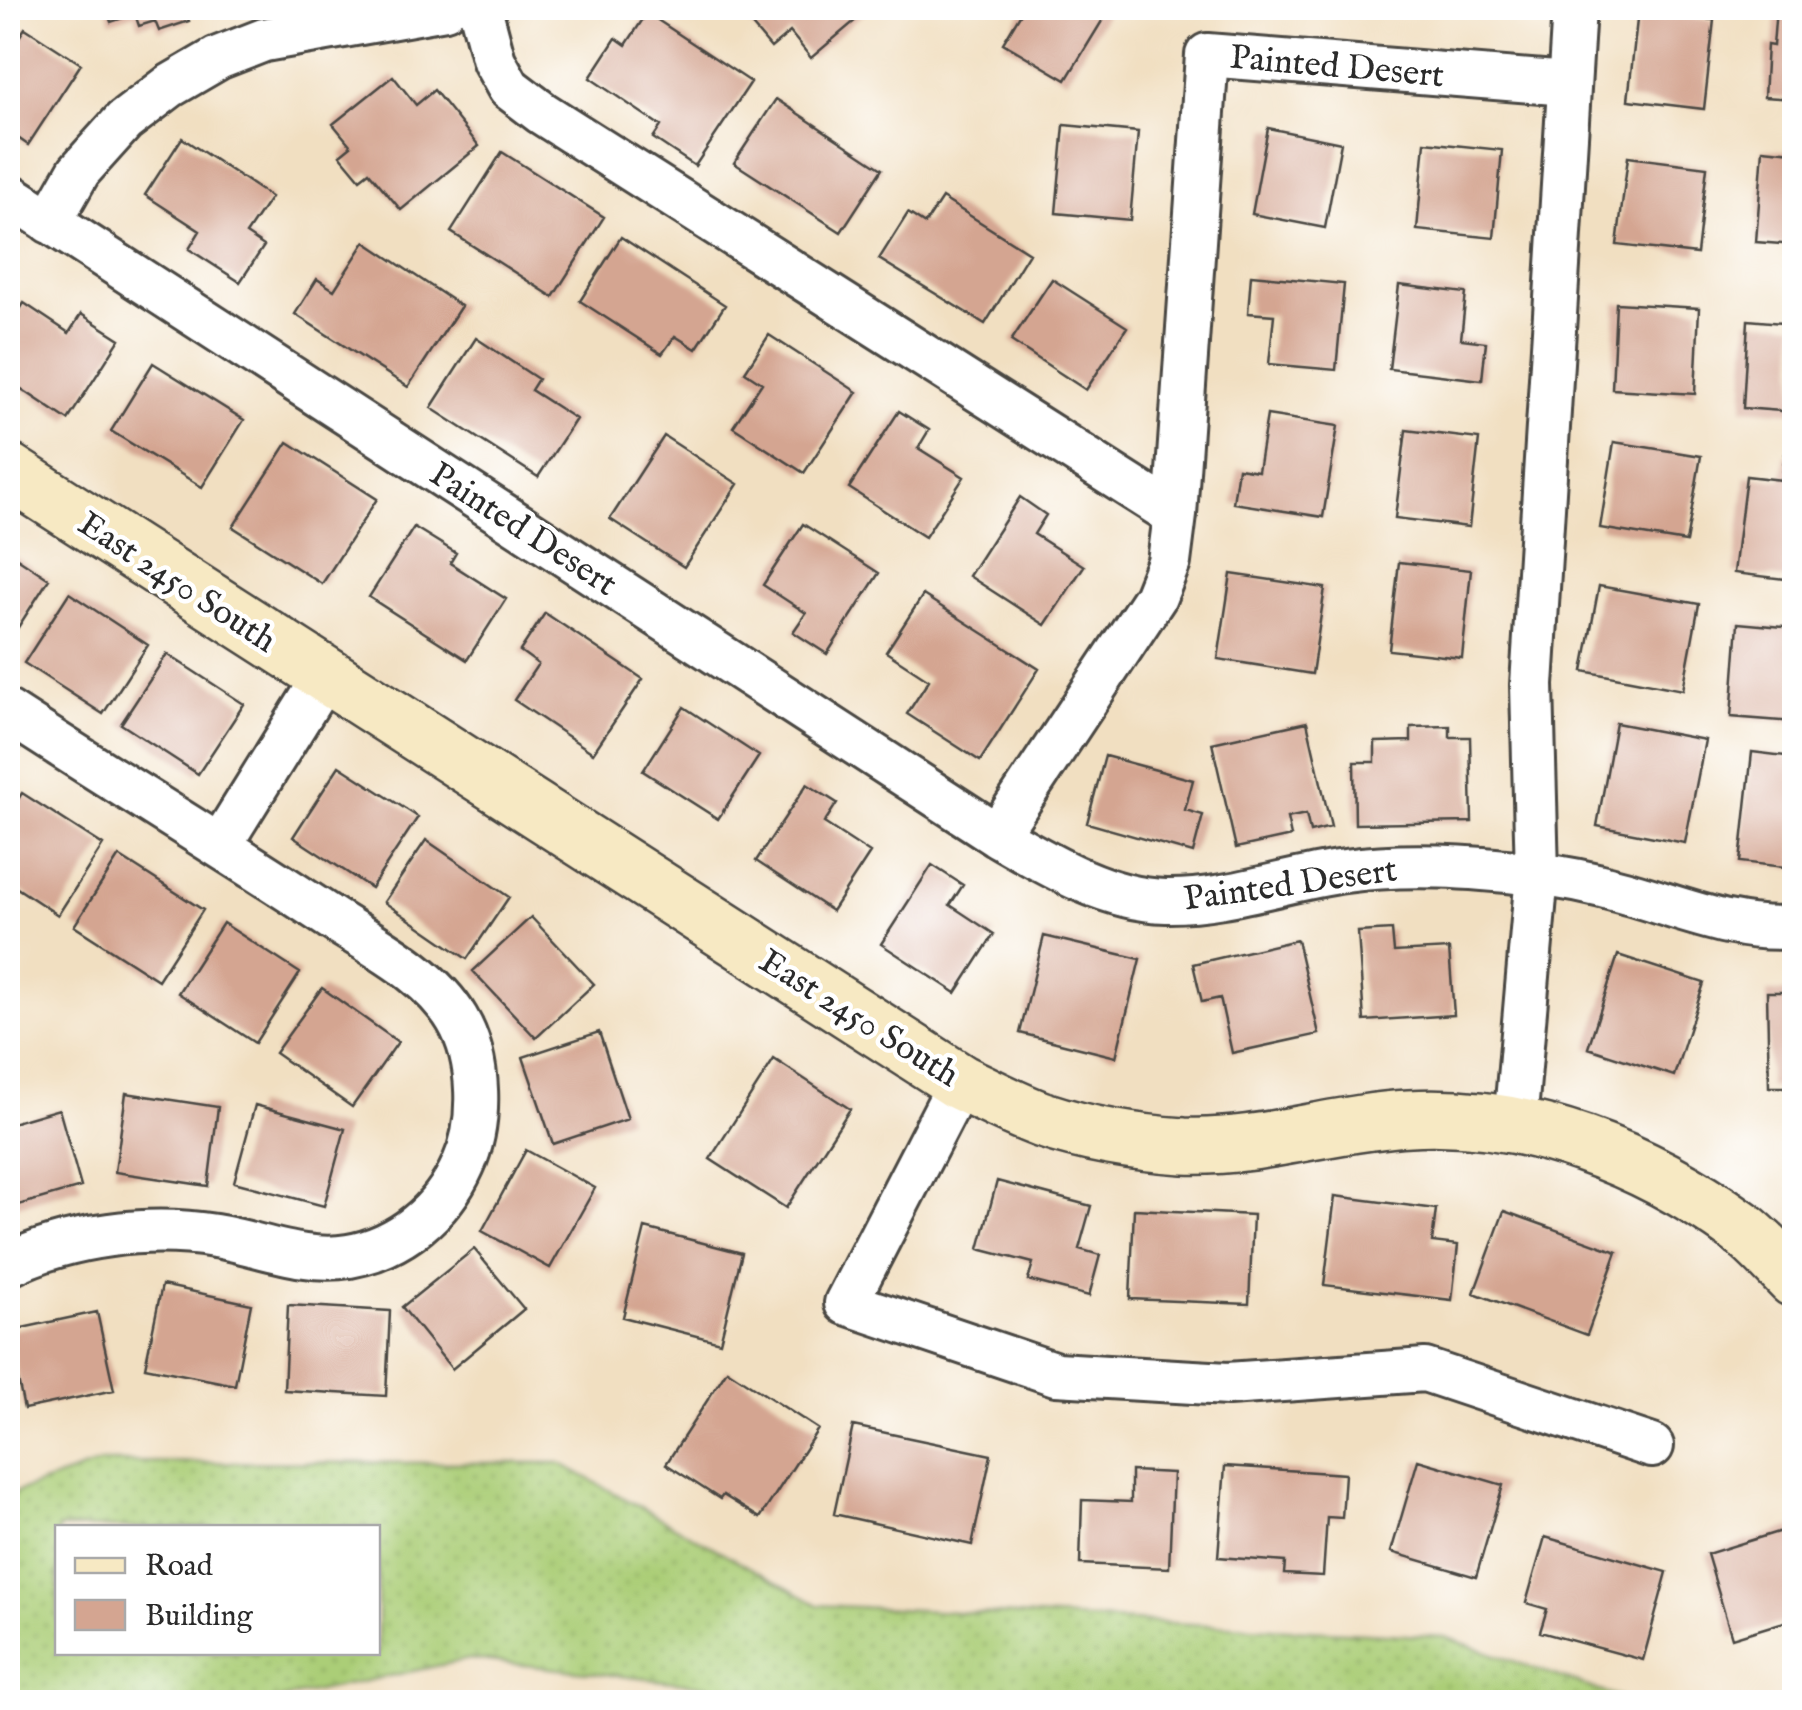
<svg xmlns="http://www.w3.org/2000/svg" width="1802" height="1710" font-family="'IM FELL English',serif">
<defs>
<pattern id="grass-dots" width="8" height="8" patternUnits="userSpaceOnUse" patternTransform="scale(2.5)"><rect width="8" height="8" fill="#abce77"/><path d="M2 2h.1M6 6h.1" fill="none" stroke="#93b167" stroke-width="1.8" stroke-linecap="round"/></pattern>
</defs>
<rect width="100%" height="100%" fill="#fff"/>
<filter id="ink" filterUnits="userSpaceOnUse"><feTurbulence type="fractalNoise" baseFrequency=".01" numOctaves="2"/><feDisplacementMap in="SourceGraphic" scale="20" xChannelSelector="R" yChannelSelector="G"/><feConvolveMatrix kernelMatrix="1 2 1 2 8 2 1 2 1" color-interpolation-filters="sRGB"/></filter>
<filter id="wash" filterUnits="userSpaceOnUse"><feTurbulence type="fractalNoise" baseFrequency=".0048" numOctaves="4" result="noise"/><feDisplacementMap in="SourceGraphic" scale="40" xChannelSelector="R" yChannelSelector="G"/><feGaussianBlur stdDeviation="2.25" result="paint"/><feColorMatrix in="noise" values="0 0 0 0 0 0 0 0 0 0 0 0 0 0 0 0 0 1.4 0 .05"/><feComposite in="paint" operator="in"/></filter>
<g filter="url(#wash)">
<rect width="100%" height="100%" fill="#f1dfc1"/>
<path fill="url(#grass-dots)" stroke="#6b7c51" stroke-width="2.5" fill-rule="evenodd" d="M103,1462L560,1463L818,1605L1445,1637L1631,1702H852L470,1659L266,1702H8V1495ZM58,1528H378V1652H58Z"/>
<g id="blocks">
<path fill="#d4a591" d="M106,8H184L189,21L159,31L155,21L139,26L135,14L111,22Z
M737,8H870L811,58L790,32L771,48Z
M1024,8H1110L1066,80L1003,43Z
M1776,8H1794V99L1764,97L1767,45L1773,46Z
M1638,11L1714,20L1704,109L1628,100Z
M647,13L751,82L695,166L653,138L661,126L590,78L616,38L626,45Z
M25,28L81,64L28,145L8,131V54Z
M393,76L416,105L434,90L479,146L401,210L369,172L360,179L340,155L351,146L333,124Z
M776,99L882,169L841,232L734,163Z
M1064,125L1138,132L1130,220L1056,213Z
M1268,128L1341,143L1325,228L1252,214Z
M182,138L271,197L246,234L264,246L240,282L189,249L200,231L145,195Z
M1425,142L1502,150L1494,238L1417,230Z
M1763,149L1794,152V245L1756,242Z
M502,152L604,217L553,297L451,232Z
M1628,157L1707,167L1697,254L1617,245Z
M942,198L1029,253L985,324L879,259L908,213L925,224Z
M621,237L725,305L696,349L675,336L662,354L580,301Z
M365,242L461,306L408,387L295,314L317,279L334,290Z
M1251,275L1344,284L1336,370L1269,364L1274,315L1248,313Z
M1052,279L1127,327L1086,390L1011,341Z
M1399,285L1466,293L1461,339L1486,342L1482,380L1389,369Z
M24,303L69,333L81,314L120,339L68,420L8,380V329Z
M1616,303L1699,308L1695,394L1612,389Z
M1748,320L1794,324V412L1743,408Z
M769,335L857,392L804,473L733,427L762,383L745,372Z
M476,338L538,379L531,390L576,419L538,477L431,408Z
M153,363L244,420L202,487L111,431Z
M899,411L929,430L918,448L964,477L925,537L849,488Z
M1267,415L1338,426L1323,517L1233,503L1238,468L1258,471Z
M1406,430L1479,439L1469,527L1395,518Z
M664,436L738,484L684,567L610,519Z
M288,442L377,499L322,584L233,527Z
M1614,442L1701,456L1686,542L1600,528Z
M1785,454L1794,455V580L1734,573L1746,476L1782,480Z
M1020,497L1046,515L1034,534L1084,566L1045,625L969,576Z
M803,524L879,573L827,654L793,632L806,613L763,585Z
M414,527L456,553L450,563L506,599L467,660L369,597Z
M8,552L49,579L8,643Z
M1399,562L1471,570L1462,658L1389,650Z
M1231,574L1325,588L1312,674L1218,659Z
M1599,586L1699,604L1683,690L1583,671Z
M69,593L148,645L103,714L24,663Z
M923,595L1039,669L980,761L907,714L929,680L886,652Z
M545,613L643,679L593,753L514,700L538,664L520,651Z
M1738,623L1794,628V722L1731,717Z
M167,654L244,704L198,774L121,724Z
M684,707L759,756L718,819L643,771Z
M1307,722L1331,827L1310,832L1306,814L1287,818L1291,836L1236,848L1212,743Z
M1616,723L1705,740L1685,843L1597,826Z
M1450,726V737H1470L1472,822L1355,824L1354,762H1375V742L1411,741V727Z
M1752,752L1794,757V868L1740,862Z
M1105,756L1193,780L1185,810L1203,815L1193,853L1087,823Z
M339,766L418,817L371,888L293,837Z
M807,784L837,803L824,823L870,853L832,911L756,861Z
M22,793L103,845L58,915L8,882V815Z
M426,840L509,897L467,959L384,902Z
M119,856L203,910L158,980L74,926Z
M932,865L963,885L950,905L994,934L956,993L881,944Z
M531,917L594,984L536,1038L473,971Z
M223,923L300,973L255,1043L178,993Z
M1392,930L1394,952L1449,949L1454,1015L1364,1021L1358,932Z
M1044,936L1140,959L1116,1057L1020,1033Z
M1297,940L1319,1034L1232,1053L1220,998L1202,1002L1193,964Z
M1618,955L1704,983L1674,1076L1588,1048Z
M322,988L398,1042L352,1107L275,1053Z
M1767,992H1794V1087H1769Z
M599,1032L628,1119L553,1144L523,1057Z
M774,1059L850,1109L786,1208L710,1159Z
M126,1093L218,1107L208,1186L115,1172Z
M255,1105L345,1129L324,1206L234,1182Z
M59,1109L81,1187L8,1208V1124Z
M526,1150L595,1188L550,1268L482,1231Z
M997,1181L1091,1206L1079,1249L1100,1255L1089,1296L1028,1280L1033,1263L979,1249Z
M1335,1196L1436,1209L1432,1242L1458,1245L1452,1300L1324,1285Z
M1134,1209L1253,1215L1249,1304L1130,1299Z
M1504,1211L1617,1252L1587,1335L1474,1293Z
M645,1228L742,1253L720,1342L623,1317Z
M474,1249L524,1309L452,1369L402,1307Z
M162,1285L251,1304L235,1385L145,1367Z
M288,1305L390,1311L386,1396L284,1390Z
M97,1312L114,1390L24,1409L8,1331Z
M727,1370L818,1429L760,1518L723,1495L720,1499L666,1464Z
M853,1426L991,1455L972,1545L834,1514Z
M1418,1460L1503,1485L1476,1577L1391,1552Z
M1225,1466L1345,1474L1342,1518L1327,1517L1323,1576L1284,1574L1285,1562L1218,1557Z
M1131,1471L1173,1473L1169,1568L1080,1564L1082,1500L1131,1502Z
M1794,1527V1619L1732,1638L1707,1554Z
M1545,1537L1667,1572L1643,1660L1540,1632L1547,1609L1526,1603Z"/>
</g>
</g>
<g filter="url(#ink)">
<use href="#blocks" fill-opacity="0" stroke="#494642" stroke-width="2.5"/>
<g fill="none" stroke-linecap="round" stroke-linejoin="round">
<g stroke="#494642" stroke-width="48">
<path id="street" d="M480,8L494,61L509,88L542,113L1175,515
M8,194L997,835C1047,864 1106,900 1166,901C1226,902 1286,879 1345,871C1408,862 1472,867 1535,874C1564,877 1596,884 1624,892C1679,907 1737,933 1794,927
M50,222L79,171L124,121L170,86L218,58L264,40L445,8
M8,712C114,781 222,846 328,916C372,945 429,972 457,1019C481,1059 482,1124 463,1165C442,1212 400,1247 349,1256C304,1264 259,1243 215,1236C148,1225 68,1235 8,1265
M997,835L1155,597L1169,562L1175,515L1207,55L1568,84
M220,845L325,676
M960,1082L846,1303L1056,1374L1228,1384L1425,1370L1652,1446
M1515,1124L1537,874L1532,685L1574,8"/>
</g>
<g stroke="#494642" stroke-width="60">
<path id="secondary" d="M8,471L960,1082C987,1095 1015,1110 1043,1120C1088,1135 1137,1143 1184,1146C1260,1149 1334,1122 1409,1118C1527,1111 1646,1159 1740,1227C1760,1242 1777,1262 1794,1279"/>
</g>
<use href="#street" stroke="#fff" stroke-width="42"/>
<use href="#secondary" stroke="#f7e9c3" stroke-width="55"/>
</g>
</g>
<g text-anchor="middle" stroke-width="9" stroke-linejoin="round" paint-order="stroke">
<g font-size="35" fill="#2b2b2b" stroke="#fff">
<text transform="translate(1337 65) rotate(5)" y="12">Painted Desert</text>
<text transform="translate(524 528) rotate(33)" y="12">Painted Desert</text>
<text transform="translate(178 581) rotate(33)" y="12">East 2450 South</text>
<text transform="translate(1290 883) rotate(-8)" y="12">Painted Desert</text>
<text transform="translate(860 1017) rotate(32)" y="12">East 2450 South</text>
</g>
</g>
<rect width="1802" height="1710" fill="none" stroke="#fff" stroke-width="40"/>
<rect x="55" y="1525" width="325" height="130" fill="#ffffff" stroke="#aaaaaa" stroke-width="2.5"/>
<rect x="75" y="1558" width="50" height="15" fill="#f7e9c3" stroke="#aaaaaa" stroke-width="2.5"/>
<text x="145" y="1575" font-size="30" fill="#2b2b2b">Road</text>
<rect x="75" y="1600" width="50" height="30" fill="#d4a591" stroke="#aaaaaa" stroke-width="2.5"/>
<text x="145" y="1625" font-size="30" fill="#2b2b2b">Building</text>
</svg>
